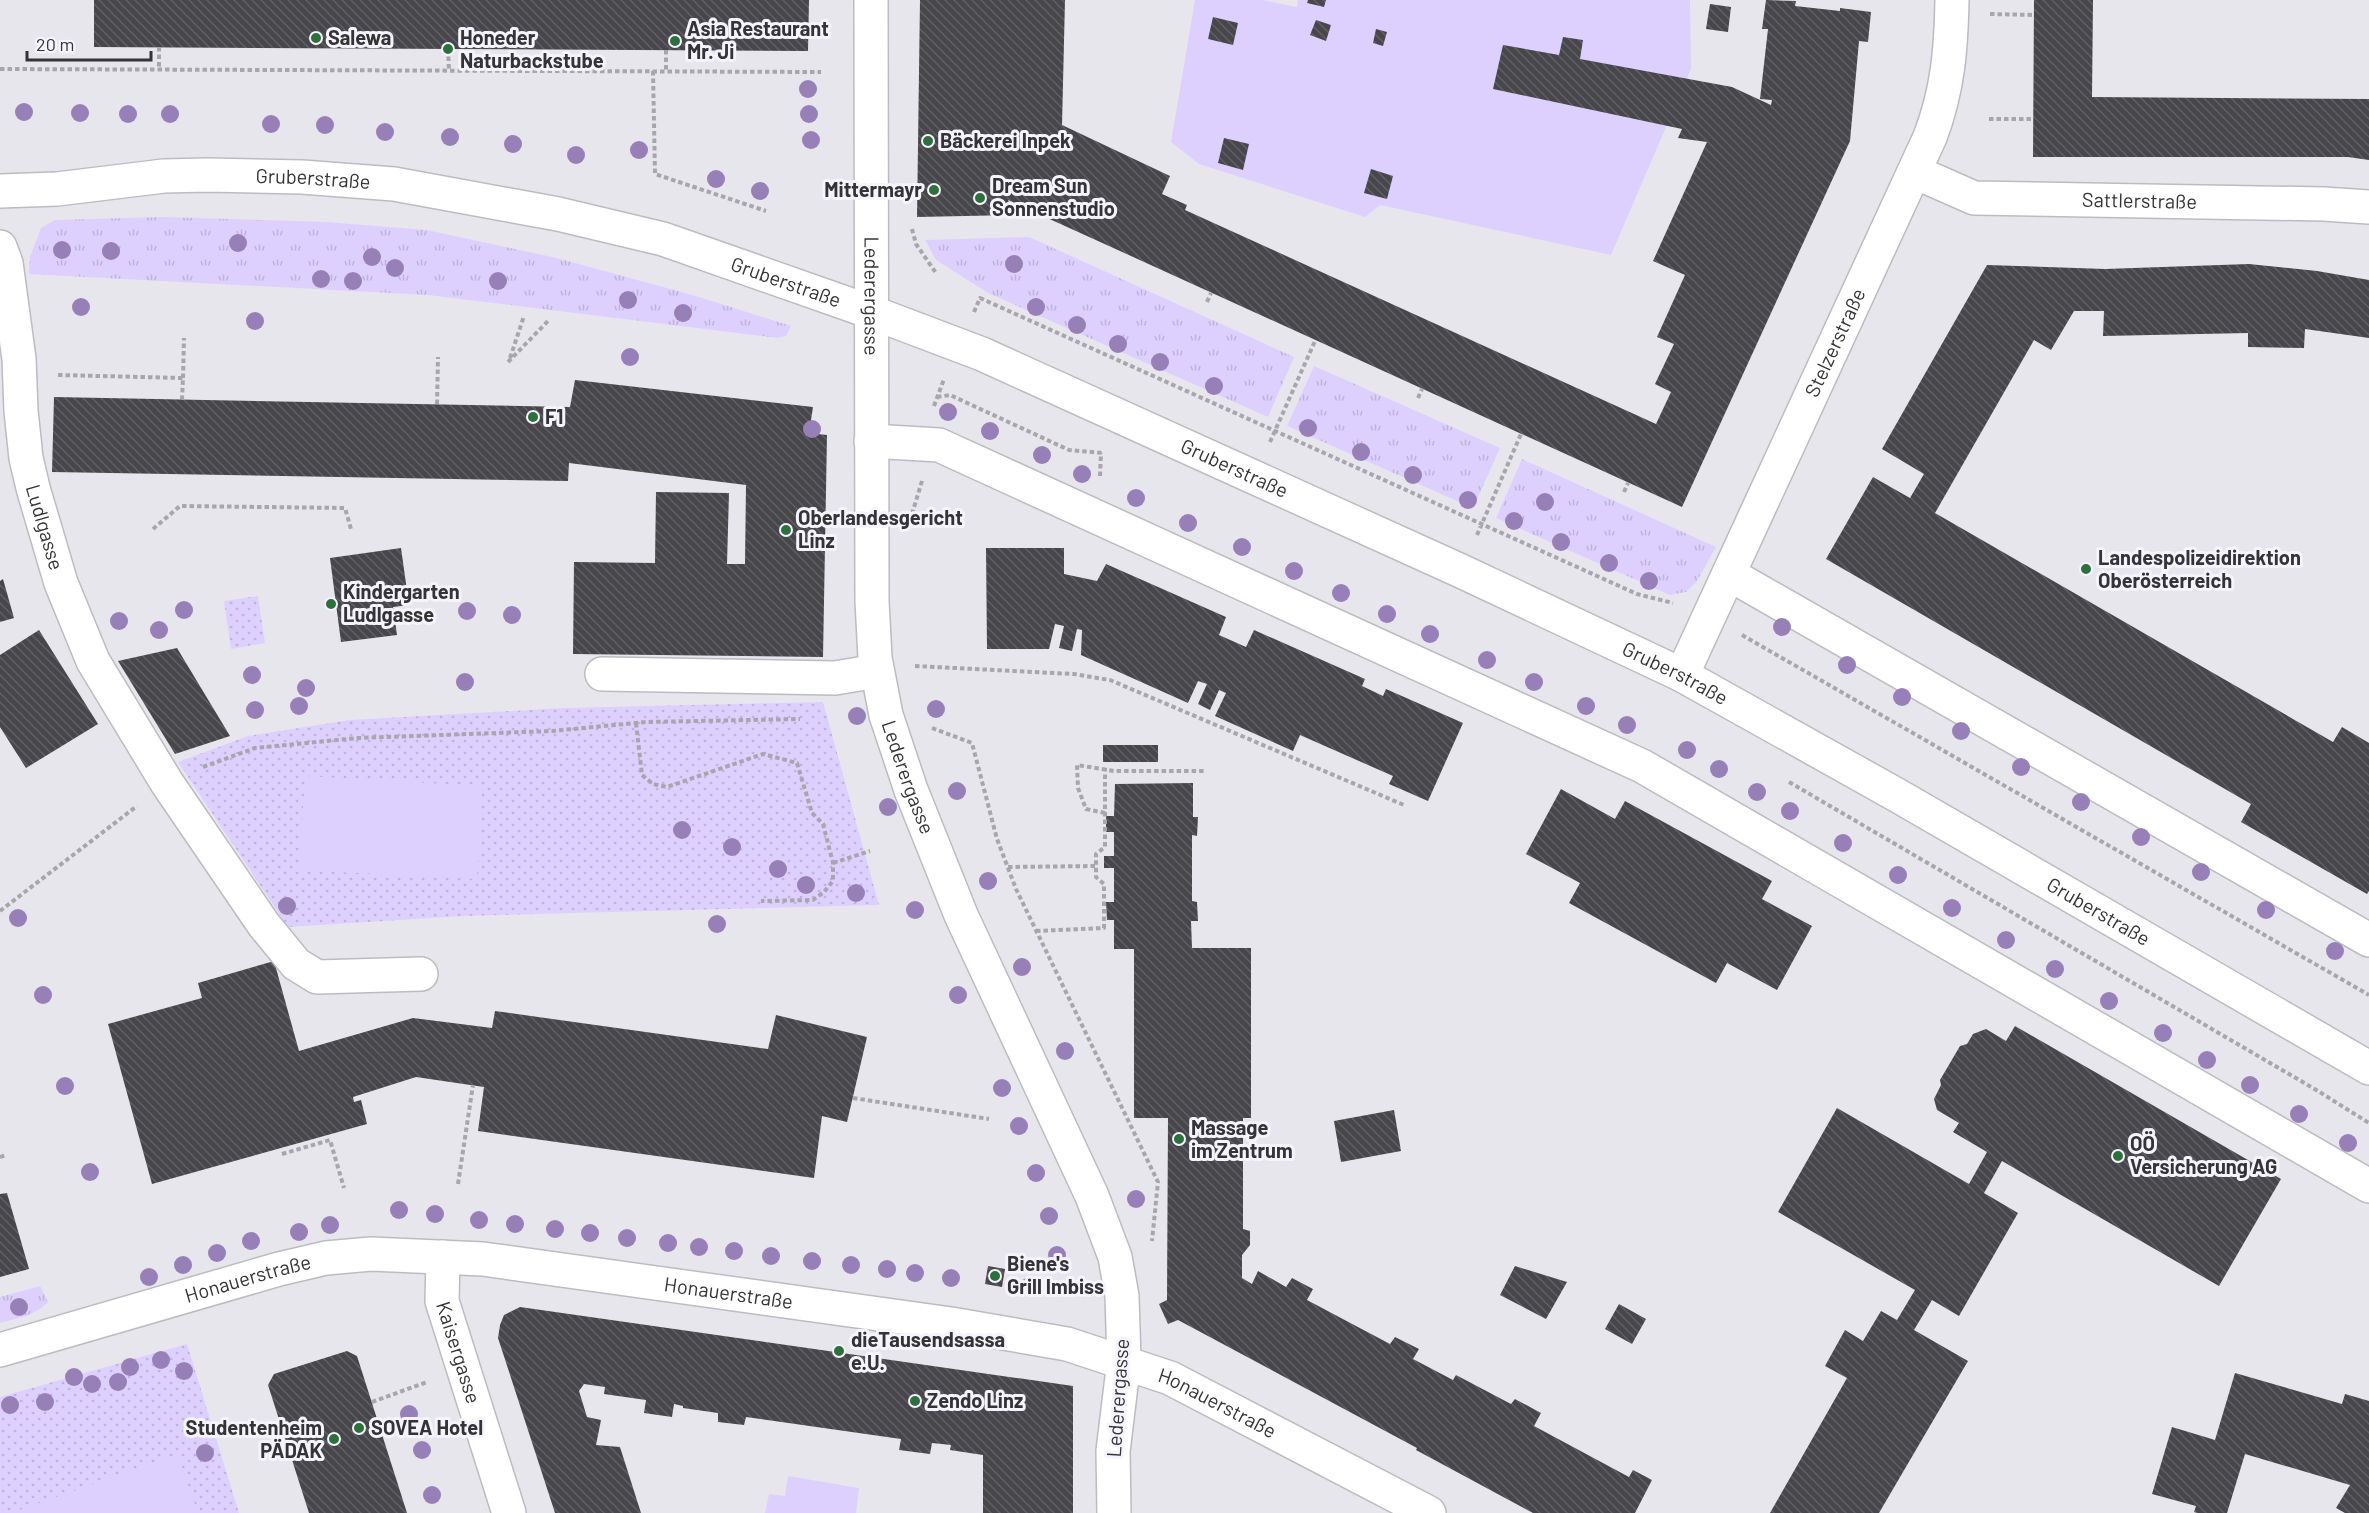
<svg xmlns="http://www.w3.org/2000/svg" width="2369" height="1513" font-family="Barlow,sans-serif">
<defs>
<pattern id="grass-tufts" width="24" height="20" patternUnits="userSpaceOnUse" patternTransform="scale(1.5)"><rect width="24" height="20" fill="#ded0fe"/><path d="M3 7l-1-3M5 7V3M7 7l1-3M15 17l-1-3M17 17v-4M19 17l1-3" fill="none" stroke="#bfb3da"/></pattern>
<pattern id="park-dots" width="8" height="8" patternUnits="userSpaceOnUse" patternTransform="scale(1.5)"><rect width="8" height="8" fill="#ded0fe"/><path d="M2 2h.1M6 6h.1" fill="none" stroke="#bfb3da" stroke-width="1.8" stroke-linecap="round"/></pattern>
<pattern id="building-back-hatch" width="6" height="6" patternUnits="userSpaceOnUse" patternTransform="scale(1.5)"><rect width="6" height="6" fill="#47464b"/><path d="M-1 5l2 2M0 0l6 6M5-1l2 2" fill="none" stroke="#605f63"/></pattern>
</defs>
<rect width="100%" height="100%" fill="#e8e6ed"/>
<path fill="url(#grass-tufts)" d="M162,217L326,222L427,230L557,258L696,296L791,326L786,336L778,338L428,295L29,274L30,257L41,228L55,220Z
M1029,237L1294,357L1268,417L988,293L936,260L925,240Z
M1314,366L1500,448L1473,508L1287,426Z
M1522,459L1716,547L1697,581L1686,592L1670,595L1496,518Z
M40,1286L48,1302C35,1316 17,1318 0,1323V1297Z"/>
<path fill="url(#park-dots)" d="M258,596L265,643L231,649L224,601Z
M823,702L879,905L463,916L288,927L178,762L248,736L350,720L565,708Z
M187,1344L239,1513H0V1397Z"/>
<path fill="#ded0fe" d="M1195,0H1263L1297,7L1298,0H1690L1691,69L1611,255L1380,205L1365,217L1199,164L1171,142Z
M305,776L482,786L477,879L299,870Z
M178,1455L198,1513H10Z
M788,1476L859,1488L856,1513H765L769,1494L785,1496Z"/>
<path fill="url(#building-back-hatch)" d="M94,0H809L808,51L94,47Z
M920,0H1065L1062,125L1170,176L1162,194L1187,205L1185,210L1656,424L1671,392L1655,384L1674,344L1657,337L1685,275L1653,261L1707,142L1678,138L1682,129L1493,89L1503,45L1559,55L1563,37L1583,40L1580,59L1732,87L1771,105L1772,100L1760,99L1768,29H1762L1766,0L1796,1L1795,6L1840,11V8L1871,12L1868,42L1859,41L1850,141L1682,507L1008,200L1013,215L917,217Z
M1308,0H1326L1324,7L1307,3Z
M2034,0H2093L2092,97L2369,99V160L2348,157H2033Z
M1710,4L1731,7L1728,32L1706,29Z
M1213,17L1238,23L1233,45L1208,39Z
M1316,20L1331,25L1326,41L1310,35Z
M1376,29L1387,32L1383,46L1373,43Z
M1224,138L1249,144L1243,170L1218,163Z
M1371,169L1393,176L1387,199L1364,193Z
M2249,264L2317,271L2369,280V338L2305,329L2304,348L2248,347V333L2103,336L2104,311H2074L2051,350L2034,340L1935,513L2333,742L2342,727L2369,743V891L2367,894L2241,822L2251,804L1826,559L1873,477L1910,498L1924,474L1882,449L1987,265L2105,269Z
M575,380L813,407L809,433L827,435L823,657L573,654L574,562L655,563L656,492L729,493L727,564H745L746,485L569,463L568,481L52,472L54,397L570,407Z
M401,548L409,605L393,607L397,635L341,642L330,558Z
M986,548H1064V574L1097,581L1106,564L1226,617L1219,635L1246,647L1254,630L1365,679L1362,686L1383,696L1386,689L1463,723L1428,801L1389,784L1393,776L1300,735L1293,751L1215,716L1226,693L1219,690L1210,710L1198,704L1207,684L1198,681L1188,703L1081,655L1082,630L1077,629L1072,651L1059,648L1064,626L1055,624L1049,649H987Z
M3,579L14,618L0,622V581Z
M39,630L98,724L26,768L0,727V655Z
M177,648L230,736L175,754L118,661Z
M1103,745H1158V762H1103Z
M1193,783V817H1198L1197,836L1192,835V901L1197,902L1198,921H1191L1192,948H1251V1118H1243V1229L1250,1231V1245L1242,1255V1278L1252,1284L1258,1271L1286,1287L1292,1278L1313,1289L1307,1300L1390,1344L1395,1337L1419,1349L1413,1359L1453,1380L1456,1375L1511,1404L1515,1399L1541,1413L1534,1426L1629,1477L1633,1470L1652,1480L1635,1513H1533L1416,1450L1417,1448L1178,1320L1168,1324L1159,1304L1167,1300L1168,1118H1134V949H1114V920H1107L1106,902H1114V868H1104V856H1114V832H1106V816H1114L1115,784Z
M1561,789L1615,819L1625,801L1772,881L1762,899L1812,926L1777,990L1727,963L1716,983L1569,903L1580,883L1526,854Z
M274,961L299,1051L413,1018L492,1028L495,1011L768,1049L776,1015L867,1037L847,1122L822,1116L814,1178L478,1131L484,1087L416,1077L353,1097L354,1102L361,1100L367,1124L152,1184L108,1024L202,998L198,983Z
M2015,1026L2281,1179L2219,1286L2002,1161L1984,1193L2018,1213L1959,1316L1932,1300L1914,1330L1968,1361L1879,1513H1770L1847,1378L1825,1366L1845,1330L1863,1341L1881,1311L1897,1320L1915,1290L1778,1212L1837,1108L1969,1184L1987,1152L1953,1132L1959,1123L1937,1110L1934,1099L1941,1085L1940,1080L1960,1046L1967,1044L1973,1034L1986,1029L2006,1041Z
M1394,1110L1401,1151L1341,1162L1334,1121Z
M7,1193L29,1269L0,1277V1194Z
M988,1266L1005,1269L1002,1287L985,1284Z
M1515,1266L1567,1282L1546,1319L1500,1295Z
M1619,1304L1646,1319L1632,1344L1605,1329Z
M520,1307L1073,1386V1513H983V1455L950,1450L951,1445L932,1443L930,1454L899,1450L901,1439L746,1417L744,1425L718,1422V1413L683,1408V1406L674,1404L672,1417L644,1413L646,1400L604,1394L605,1387L584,1384L579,1391L587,1417L601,1420L596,1445L620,1447L641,1513H555L498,1338L500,1325L504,1315Z
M347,1351L357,1356L407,1513H309L268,1385L274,1374Z
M2235,1373L2342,1404L2345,1394L2369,1401V1513H2345L2336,1508L2350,1485L2245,1454L2227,1513H2197L2194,1512L2196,1506L2152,1494L2172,1427L2215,1440Z"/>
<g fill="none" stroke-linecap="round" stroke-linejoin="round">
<g stroke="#bdbbc2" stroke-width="36">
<g id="minor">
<path id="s1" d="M871,0L872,601L875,658L886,715L911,790L961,915L1092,1196L1115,1257L1122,1296L1124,1361L1113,1451L1114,1513"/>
<path id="s2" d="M1915,172L1974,198L2324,204L2369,207"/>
<path id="s3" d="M0,247L6,263L19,359L21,411L26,458L33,488L61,583L93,661L167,783L264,925L296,964L317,977L421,974"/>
<path d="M871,441L939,445L1642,766L2369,1186"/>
<path d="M1729,574L2369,940"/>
<path d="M602,674L835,678L877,671"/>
<path id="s4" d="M1682,675L1930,137C1948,90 1951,49 1952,0"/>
<path id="s5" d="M443,1257L442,1301L509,1513"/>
<path id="s6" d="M0,1350L279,1269L326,1258L371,1254L483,1259L951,1324L1067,1344L1170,1378L1429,1513"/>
</g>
</g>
<g stroke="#bdbbc2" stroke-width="36">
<g id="major">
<path id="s7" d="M0,191L57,189L164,176L207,175L302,177L394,184L558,214L663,239L871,312L982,354L1461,571L1682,675L1895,794L2369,1068"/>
</g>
</g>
<path stroke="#a8a6ac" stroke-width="4" stroke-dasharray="4.5 3" stroke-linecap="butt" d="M1990,14L2034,15
M159,47V69
M448,49L449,71
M666,50V71
M0,69L821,72
M653,71L655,174L766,211
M1989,119H2033
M912,229L916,244L936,273
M1207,302L1211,293
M974,312L980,298L1637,594L1673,603
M510,358L524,316
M508,362L548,321
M58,375L183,378L182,399
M183,378L184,338
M937,397L950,395L1069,450L1103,453
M1418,398L1422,389
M437,404L438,357
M934,406L944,379
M1270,442L1315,341
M1100,476L1101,453
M1624,492L1628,483
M912,514L922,481
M153,529L180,506L345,508L351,529
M1477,535L1521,434
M1742,635L2369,995
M915,666L1074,674L1110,680L1404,805
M636,723L642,775L653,784L667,787L763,754L797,763L812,813L823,824L833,863V881L824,892L813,900L761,901
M932,728L972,743L997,839L1016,889L1158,1182L1152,1241
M203,767L255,748L358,738L552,731L646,722L800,719
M1789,782L2318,1091L2369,1123
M1105,813L1086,809L1078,788L1077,765L1114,771H1205
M833,863L870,851
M1008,867L1096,866
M0,911L137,806
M1036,931L1104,928V884L1096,877V854L1105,847V768
M853,1098L989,1119
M282,1154L330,1140L344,1188
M0,1157L6,1155
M458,1184L473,1085
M372,1402L427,1382"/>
<use href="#minor" stroke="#fff" stroke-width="33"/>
<use href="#major" stroke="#fff" stroke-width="33"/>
</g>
<g fill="#9780b8">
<circle cx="808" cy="89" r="9"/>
<circle cx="24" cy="112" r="9"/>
<circle cx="80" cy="113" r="9"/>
<circle cx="128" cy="114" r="9"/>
<circle cx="170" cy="114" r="9"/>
<circle cx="809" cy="114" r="9"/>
<circle cx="271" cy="124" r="9"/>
<circle cx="325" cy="125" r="9"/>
<circle cx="385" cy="132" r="9"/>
<circle cx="450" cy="137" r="9"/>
<circle cx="811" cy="140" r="9"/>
<circle cx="513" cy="144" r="9"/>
<circle cx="639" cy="150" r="9"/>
<circle cx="576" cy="155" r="9"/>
<circle cx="716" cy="179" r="9"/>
<circle cx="760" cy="191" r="9"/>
<circle cx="238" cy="243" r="9"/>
<circle cx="62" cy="250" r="9"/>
<circle cx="111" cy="251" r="9"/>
<circle cx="372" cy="257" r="9"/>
<circle cx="1014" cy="264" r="9"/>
<circle cx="395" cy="268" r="9"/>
<circle cx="321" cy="279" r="9"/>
<circle cx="353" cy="281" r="9"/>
<circle cx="498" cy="281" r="9"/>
<circle cx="628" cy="300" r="9"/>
<circle cx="81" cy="307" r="9"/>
<circle cx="1036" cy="307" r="9"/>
<circle cx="683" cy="313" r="9"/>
<circle cx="255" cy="321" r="9"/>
<circle cx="1077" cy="325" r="9"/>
<circle cx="1118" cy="344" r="9"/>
<circle cx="630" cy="357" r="9"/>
<circle cx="1160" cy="362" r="9"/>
<circle cx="1214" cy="386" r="9"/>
<circle cx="948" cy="412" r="9"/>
<circle cx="1308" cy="428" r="9"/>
<circle cx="812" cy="429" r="9"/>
<circle cx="990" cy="431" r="9"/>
<circle cx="1361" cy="452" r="9"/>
<circle cx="1042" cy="455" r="9"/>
<circle cx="1082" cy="474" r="9"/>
<circle cx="1413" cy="475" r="9"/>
<circle cx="1136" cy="498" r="9"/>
<circle cx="1468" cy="500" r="9"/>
<circle cx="1545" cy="502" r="9"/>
<circle cx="1514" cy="521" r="9"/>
<circle cx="1188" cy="523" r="9"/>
<circle cx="1561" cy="542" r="9"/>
<circle cx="1242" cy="547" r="9"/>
<circle cx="1609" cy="563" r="9"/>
<circle cx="1294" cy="571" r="9"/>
<circle cx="1649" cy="581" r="9"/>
<circle cx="1341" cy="593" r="9"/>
<circle cx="184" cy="610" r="9"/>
<circle cx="467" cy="611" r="9"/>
<circle cx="1387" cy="614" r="9"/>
<circle cx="512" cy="615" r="9"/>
<circle cx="119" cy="621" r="9"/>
<circle cx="1782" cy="627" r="9"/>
<circle cx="159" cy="630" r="9"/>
<circle cx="1430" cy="634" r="9"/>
<circle cx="1487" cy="660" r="9"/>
<circle cx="1847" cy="665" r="9"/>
<circle cx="252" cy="675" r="9"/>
<circle cx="465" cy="682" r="9"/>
<circle cx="1534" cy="682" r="9"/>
<circle cx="306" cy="688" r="9"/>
<circle cx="1902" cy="697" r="9"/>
<circle cx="299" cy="706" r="9"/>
<circle cx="1586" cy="706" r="9"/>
<circle cx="936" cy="709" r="9"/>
<circle cx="255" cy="710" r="9"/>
<circle cx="857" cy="716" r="9"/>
<circle cx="1627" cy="725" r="9"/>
<circle cx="1961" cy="731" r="9"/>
<circle cx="1687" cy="750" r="9"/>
<circle cx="2021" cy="767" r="9"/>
<circle cx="1719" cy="769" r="9"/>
<circle cx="957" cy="791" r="9"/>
<circle cx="1757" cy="792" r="9"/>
<circle cx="2081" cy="802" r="9"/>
<circle cx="888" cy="807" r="9"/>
<circle cx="1790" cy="811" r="9"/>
<circle cx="682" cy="830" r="9"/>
<circle cx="2141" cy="837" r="9"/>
<circle cx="1843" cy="843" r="9"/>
<circle cx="732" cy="847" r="9"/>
<circle cx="778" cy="869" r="9"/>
<circle cx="2201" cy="872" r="9"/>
<circle cx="1898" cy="875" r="9"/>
<circle cx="988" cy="881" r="9"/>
<circle cx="806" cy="885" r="9"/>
<circle cx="856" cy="893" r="9"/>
<circle cx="287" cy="906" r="9"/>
<circle cx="1952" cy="908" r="9"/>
<circle cx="915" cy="910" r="9"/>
<circle cx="2266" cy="910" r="9"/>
<circle cx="18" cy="918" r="9"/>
<circle cx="717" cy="924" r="9"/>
<circle cx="2006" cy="940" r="9"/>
<circle cx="2335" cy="951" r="9"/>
<circle cx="1022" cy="967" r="9"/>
<circle cx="2055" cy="969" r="9"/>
<circle cx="43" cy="995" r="9"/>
<circle cx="958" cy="995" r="9"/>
<circle cx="2109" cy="1001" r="9"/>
<circle cx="2163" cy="1033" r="9"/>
<circle cx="1065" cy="1051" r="9"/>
<circle cx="2207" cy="1060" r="9"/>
<circle cx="2250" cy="1085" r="9"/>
<circle cx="65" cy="1086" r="9"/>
<circle cx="1002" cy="1088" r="9"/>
<circle cx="2299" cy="1114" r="9"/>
<circle cx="1019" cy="1126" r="9"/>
<circle cx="2348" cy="1143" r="9"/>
<circle cx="90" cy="1172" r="9"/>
<circle cx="1036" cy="1173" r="9"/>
<circle cx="1136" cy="1199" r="9"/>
<circle cx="399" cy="1210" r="9"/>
<circle cx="435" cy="1214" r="9"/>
<circle cx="1049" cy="1216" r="9"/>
<circle cx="479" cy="1220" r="9"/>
<circle cx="515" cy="1224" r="9"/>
<circle cx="330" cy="1225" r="9"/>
<circle cx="555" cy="1229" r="9"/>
<circle cx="299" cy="1232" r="9"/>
<circle cx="590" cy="1233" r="9"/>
<circle cx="627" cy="1238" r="9"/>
<circle cx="251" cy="1241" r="9"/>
<circle cx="668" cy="1243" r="9"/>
<circle cx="699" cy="1247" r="9"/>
<circle cx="734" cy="1251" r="9"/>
<circle cx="217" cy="1253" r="9"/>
<circle cx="1057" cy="1255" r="9"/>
<circle cx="771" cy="1256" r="9"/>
<circle cx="812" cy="1261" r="9"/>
<circle cx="183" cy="1265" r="9"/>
<circle cx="851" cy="1265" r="9"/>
<circle cx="887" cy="1269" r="9"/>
<circle cx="915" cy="1273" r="9"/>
<circle cx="149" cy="1277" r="9"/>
<circle cx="951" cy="1278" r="9"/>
<circle cx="1028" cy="1287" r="9"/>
<circle cx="19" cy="1307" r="9"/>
<circle cx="161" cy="1360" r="9"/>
<circle cx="130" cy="1367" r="9"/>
<circle cx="184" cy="1371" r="9"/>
<circle cx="74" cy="1377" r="9"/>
<circle cx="118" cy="1382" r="9"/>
<circle cx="92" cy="1384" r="9"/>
<circle cx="45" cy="1402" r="9"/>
<circle cx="10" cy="1405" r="9"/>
<circle cx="409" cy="1414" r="9"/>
<circle cx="422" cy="1450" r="9"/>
<circle cx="205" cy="1453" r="9"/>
<circle cx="432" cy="1495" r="9"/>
</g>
<g fill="#2c703b" stroke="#f5f3fb" stroke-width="2">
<circle cx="316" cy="38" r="6"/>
<circle cx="675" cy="41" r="6"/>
<circle cx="448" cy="49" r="6"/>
<circle cx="928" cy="141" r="6"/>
<circle cx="934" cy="190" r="6"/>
<circle cx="980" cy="198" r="6"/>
<circle cx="533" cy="417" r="6"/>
<circle cx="786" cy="530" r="6"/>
<circle cx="2086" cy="569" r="6"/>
<circle cx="331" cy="604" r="6"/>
<circle cx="1179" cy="1139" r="6"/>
<circle cx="2118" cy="1156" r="6"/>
<circle cx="995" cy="1276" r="6"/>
<circle cx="839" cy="1351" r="6"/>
<circle cx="915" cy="1401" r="6"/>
<circle cx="359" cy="1428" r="6"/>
<circle cx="334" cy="1439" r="6"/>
</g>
<g text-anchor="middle" stroke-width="6" stroke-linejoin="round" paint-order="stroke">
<g font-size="20" font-weight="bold" fill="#343336" stroke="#f5f3fb" text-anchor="start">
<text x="687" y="36">Asia Restaurant<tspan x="687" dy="23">Mr. Ji</tspan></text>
<text x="328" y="45">Salewa</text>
<text x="460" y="45">Honeder<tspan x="460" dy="23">Naturbackstube</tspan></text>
<text x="940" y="148">Bäckerei Inpek</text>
<text x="992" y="193">Dream Sun<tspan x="992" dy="23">Sonnenstudio</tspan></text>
<text x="922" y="197" text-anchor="end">Mittermayr</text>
<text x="545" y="424">F1</text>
<text x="798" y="525">Oberlandesgericht<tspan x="798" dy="23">Linz</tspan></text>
<text x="2098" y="565">Landespolizeidirektion<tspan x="2098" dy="23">Oberösterreich</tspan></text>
<text x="343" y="599">Kindergarten<tspan x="343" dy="23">Ludlgasse</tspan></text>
<text x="1191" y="1135">Massage<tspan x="1191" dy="23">im Zentrum</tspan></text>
<text x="2130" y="1151">OÖ<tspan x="2130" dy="23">Versicherung AG</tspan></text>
<text x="1007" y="1271">Biene's<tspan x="1007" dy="23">Grill Imbiss</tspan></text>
<text x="851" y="1347">dieTausendsassa<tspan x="851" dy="23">e.U.</tspan></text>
<text x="927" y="1408">Zendo Linz</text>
<text x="322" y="1435" text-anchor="end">Studentenheim<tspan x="322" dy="23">PÄDAK</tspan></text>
<text x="371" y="1435">SOVEA Hotel</text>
</g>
<g font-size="20" fill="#343336" stroke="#f5f3fb">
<text dy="7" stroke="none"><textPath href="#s7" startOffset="314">Gruberstraße</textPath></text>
<text dy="7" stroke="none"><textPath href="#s2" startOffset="230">Sattlerstraße</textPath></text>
<text dy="7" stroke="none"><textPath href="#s7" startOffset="800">Gruberstraße</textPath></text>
<text dy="7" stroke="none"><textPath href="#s1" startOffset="296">Lederergasse</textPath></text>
<text dy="7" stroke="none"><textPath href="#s4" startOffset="366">Stelzerstraße</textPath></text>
<text dy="7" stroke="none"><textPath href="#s7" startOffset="1286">Gruberstraße</textPath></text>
<text dy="7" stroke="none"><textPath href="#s3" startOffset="285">Ludlgasse</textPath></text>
<text dy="7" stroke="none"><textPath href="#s7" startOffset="1772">Gruberstraße</textPath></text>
<text dy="7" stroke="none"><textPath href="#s1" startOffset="782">Lederergasse</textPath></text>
<text dy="7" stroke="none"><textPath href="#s7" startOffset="2258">Gruberstraße</textPath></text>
<text dy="7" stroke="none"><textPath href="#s6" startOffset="258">Honauerstraße</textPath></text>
<text dy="7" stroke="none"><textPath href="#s6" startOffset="744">Honauerstraße</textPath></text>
<text dy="7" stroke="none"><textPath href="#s5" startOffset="98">Kaisergasse</textPath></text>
<text transform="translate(1118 1398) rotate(-86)" y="7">Lederergasse</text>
<text dy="7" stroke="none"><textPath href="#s6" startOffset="1248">Honauerstraße</textPath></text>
</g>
</g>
<path d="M27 51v9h124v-9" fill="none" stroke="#343336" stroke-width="3"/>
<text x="36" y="51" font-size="18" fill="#343336" stroke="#f5f3fb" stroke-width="4.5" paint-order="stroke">20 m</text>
</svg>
